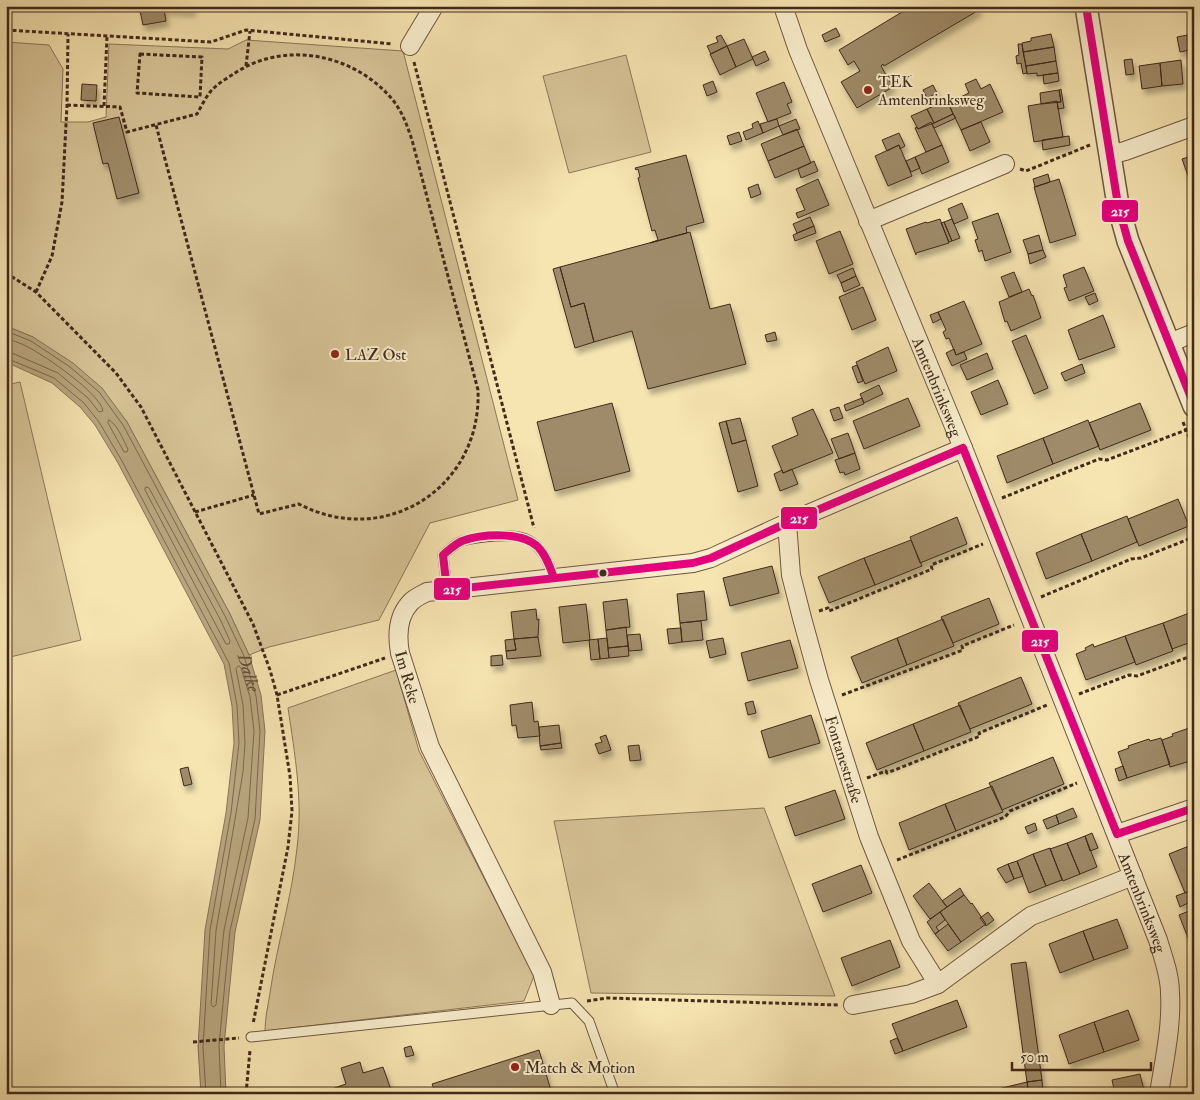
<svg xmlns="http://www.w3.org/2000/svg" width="1200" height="1100" font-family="'IM FELL Double Pica',serif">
<defs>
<filter id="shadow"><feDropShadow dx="3" dy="5.5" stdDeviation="2.5" flood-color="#0004"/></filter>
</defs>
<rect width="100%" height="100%" fill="#f6e4b1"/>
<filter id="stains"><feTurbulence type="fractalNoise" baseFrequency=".004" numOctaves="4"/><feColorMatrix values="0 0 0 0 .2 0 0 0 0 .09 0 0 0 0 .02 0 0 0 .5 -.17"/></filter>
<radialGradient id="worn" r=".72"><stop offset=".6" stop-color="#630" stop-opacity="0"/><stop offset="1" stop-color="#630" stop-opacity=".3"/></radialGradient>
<path fill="#d7c497" stroke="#8c7758" d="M246,40L403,51L518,500L430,523L379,620L269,647L249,655L230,614L127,422L102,389L33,337L6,326V42L49,45L63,69L61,122H88L106,117L109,44L228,49Z
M626,55L651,152L569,173L543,76Z
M20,382L81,640L6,658V385Z
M396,670L419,751L534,976L524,1001L265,1031C265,1018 268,1006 270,993C277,944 292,897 297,848C303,801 295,755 288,708Z
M764,808L835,996L591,993L554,821Z"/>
<path fill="#b8a57e" stroke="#887456" d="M6,326L33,337L73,363L102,388L127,422L230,614L249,655L261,695L265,731L260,820L235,932L224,1046L226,1094H201L198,1047L205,930L226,813L234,743L232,706L224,664L118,463L95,425L80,407L52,383L6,362Z"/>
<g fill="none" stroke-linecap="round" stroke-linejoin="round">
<g stroke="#7c684c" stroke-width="1">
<path id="s1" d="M6,331L31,341L70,367L99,392L123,425L225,616L244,656L256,696L260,731L255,819L230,931L219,1045L221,1094"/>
<path d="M6,338C13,341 21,343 28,347C45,356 100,393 103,411L99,412L88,398L58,373L12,353L6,352"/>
<path d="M6,358L54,378L84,403L99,422L122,461L229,663L237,705L239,743L231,813L210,930L203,1047L206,1094"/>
<path d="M109,420C118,425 123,440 128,449L127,452H124L108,423Z"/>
<path d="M146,487L149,488L220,619L230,641L229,644H226L217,627L145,490Z"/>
<path d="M239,666L241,668L250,697L254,731L248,818L224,930L216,1005L213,1007L211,1005L216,931L243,772L245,743L243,705L236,669Z"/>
</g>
</g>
<path fill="#9f8b69" stroke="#412a1a" filter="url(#shadow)" d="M139,6H193L192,11L164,9L166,21L143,25Z
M912,6H976L979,10L884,66L883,64L881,66L893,87L857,108L841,82L860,71L854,61L848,65L839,50Z
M836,28L840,36L825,42L822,35Z
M1051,34L1054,47L1023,52L1022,43L1031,41V38Z
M1193,34L1194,49L1180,52L1177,37Z
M721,35L727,46L711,54L707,46L718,42L716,37Z
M744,39L753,59L736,67L727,46Z
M1018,44H1022L1027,73L1023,74L1021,63L1017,64L1016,56L1019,55Z
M727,46L736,67L720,75L710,54Z
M1054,47L1056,61L1026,66L1023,52Z
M765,51L769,60L756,66L752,57Z
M1132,59L1134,74L1126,75L1124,60Z
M1181,60L1183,84L1162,86L1160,63Z
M1056,61L1058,73L1037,76V73L1027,74L1026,66Z
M1160,63L1162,86L1142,89L1139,66Z
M1058,73L1059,81L1044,84L1043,75Z
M976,79L981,89L990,84L1003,112L961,130L948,103L969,93L965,84Z
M713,81L717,92L707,96L703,85Z
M784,82L792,102L787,104L791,113L768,122L756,93Z
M82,84L97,85L96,101L81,100Z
M933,85L937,93L927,98L923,90Z
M1061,89L1064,108L1058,109L1057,102H1061L1059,90Z
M1059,90L1061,102L1041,104L1040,93Z
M947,100L953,114L934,123L927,109Z
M1057,101L1063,137L1034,142L1028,106Z
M927,109L934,123L918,129L911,116Z
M953,114L956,118L934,128L932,124Z
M119,117L139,193L117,199L108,163L103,164L93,123Z
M777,119L779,126L763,133L760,124Z
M796,119L800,129L783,135L779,126Z
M758,121L763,133L746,140L743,132L753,128L752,124Z
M931,122L942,145L926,152L915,128L917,127L918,129Z
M981,122L990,142L970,151L961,130Z
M797,129L804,146L768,161L761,144Z
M739,132L742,141L730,145L727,136Z
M899,133L905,146L900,149L899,145L887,151L882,140Z
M1069,136L1070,145L1043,150L1042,140Z
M899,145L912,176L888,186L875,156Z
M942,145L949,162L922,174L915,157Z
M804,146L811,163L775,178L768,161Z
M686,155L704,222L686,227L687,233L650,243L658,240L655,230L652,231L638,178L640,177L638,169L636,170L635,168Z
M1194,155V170L1187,173L1182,159Z
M915,157L920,168L911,172L906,161Z
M814,161L818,171L801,178L798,169Z
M1194,170V186L1192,187L1187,173Z
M1048,174L1050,182L1035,187L1033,179Z
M818,179L829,205L798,218L796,213L805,210L796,189Z
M1059,179L1076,235L1050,243L1034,187Z
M758,184L761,194L751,198L748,188Z
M962,203L968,218L954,224L948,209Z
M998,213L1011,252L985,261L982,250L979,252L975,240L978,239L972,222Z
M810,217L814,226L797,233L793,224Z
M940,219L949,243L916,253V255L906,229L926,222L927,223Z
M952,219L960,238L952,241L944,222Z
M944,222L952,241L949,242L941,223Z
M814,226L816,233L795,241L793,235Z
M840,231L853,264L829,274L816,241Z
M690,232L710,309L730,304L746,364L648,389L632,331L594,342L584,303L571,307L560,267Z
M1039,235L1043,250L1028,254L1023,240Z
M1043,250L1046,257L1030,264L1028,254Z
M560,267L571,307L584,303L594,342L575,348L553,269Z
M1084,267L1094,291L1069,301L1064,288L1067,287L1063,275Z
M853,268L856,276L841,283L837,275Z
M1014,272L1022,292L1009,297L1001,277Z
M856,276L860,285L844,292L841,283Z
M863,287L876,320L852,330L839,297Z
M1029,289L1032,296L1033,295L1041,318L1011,331L1007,321L1005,322L999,302Z
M1095,293L1098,301L1089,305L1085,297Z
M964,301L982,344L956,355L949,338L946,339L943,332L946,330L938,312Z
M938,312L941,319L933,323L930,315Z
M1103,315L1115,347L1079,360L1068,330Z
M775,332L777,340L767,342L765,335Z
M1026,335L1048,388L1034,394L1012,341Z
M888,347L897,371L865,384L856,362Z
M954,349L956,355L964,352L967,359L952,366L946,353Z
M987,353L993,369L967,380L960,365Z
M1082,364L1085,373L1065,381L1061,373Z
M857,365L863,381L858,383L852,367Z
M998,380L1008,404L981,415L971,392Z
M879,385L883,394L864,403L860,394Z
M862,398L864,404L846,411L844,405Z
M908,398L920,426L864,449L853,421Z
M612,403L630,471L555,491L537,422Z
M1140,403L1151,430L1100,450L1089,423Z
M839,407L843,418L834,421L830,410Z
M813,409L833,453L783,473L772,446L798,435L792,418Z
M740,418L746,440L732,444L726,421Z
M1088,420L1099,446L1053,464L1043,438Z
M726,421L732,444L746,440L758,486L738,492L719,423Z
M848,433L855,453L839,459L831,439Z
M1043,438L1053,464L1007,483L997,456Z
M855,453L860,469L845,475L844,472L840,473L835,460Z
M792,469L798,484L780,491L774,474L782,470L783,473Z
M1178,499L1189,526L1139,546L1128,519Z
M1127,516L1137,542L1092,561L1081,534Z
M957,517L967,544L920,563L910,537Z
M1081,534L1092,561L1046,579L1036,553Z
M911,540L922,566L875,585L864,558Z
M864,558L875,585L829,603L818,577Z
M772,566L779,593L730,606L723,578Z
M704,591L707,620L680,623L677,594Z
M989,598L999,624L953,643L941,617Z
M627,599L630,627L606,630L603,602Z
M586,604L590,640L563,643L559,607Z
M1194,608V641L1172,649L1163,623L1192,612L1191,609Z
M536,609L537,620L539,619L538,637L514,639L511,612Z
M943,619L954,646L907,665L897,638Z
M701,621L703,640L682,642L680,623Z
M1163,623L1173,651L1136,665L1125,636Z
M626,627L628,646L608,648L606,630Z
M681,628L682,642L669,644L667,629Z
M640,634L642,650L629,651L627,635Z
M1125,636L1135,662L1086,680L1076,654L1086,650L1085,648L1093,644L1094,647Z
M538,637L541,656L507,659L506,651L516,650L514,639Z
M607,638L609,658L600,659L598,639Z
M723,638L726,654L710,658L706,641Z
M897,638L907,665L862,683L851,657Z
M514,639L516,650L506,651L505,640Z
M598,639L600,659L591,660L589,640Z
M790,640L798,668L748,681L741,653Z
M628,646L629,656L609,658L608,648Z
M502,655L503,665L491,666V656Z
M1021,677L1032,704L970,729L958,703Z
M753,701L756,713L748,715L745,703Z
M532,702L534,722L538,721L540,736L518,738L516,725L512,726L510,705Z
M960,705L971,732L924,751L913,724Z
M811,715L820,743L769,758L761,731Z
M913,724L924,751L877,770L866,743Z
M559,725L561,743L540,746L539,727Z
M1192,727L1194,760L1170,767L1162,740L1173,736L1172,734Z
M606,735L611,750L599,754L595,744L602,742L600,737Z
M1161,738L1170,764L1127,778L1118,752L1129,748L1128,746L1149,739L1150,741Z
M561,743L562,748L541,750L540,746Z
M639,745L641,760L630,761L628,746Z
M1053,757L1064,784L1002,810L989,783Z
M1123,766L1127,778L1119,781L1115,769Z
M188,767L192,784L184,786L180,769Z
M992,786L1003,812L956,831L945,804Z
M835,790L845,819L795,836L785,807Z
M945,804L956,831L909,850L899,823Z
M1073,808L1077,817L1059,824L1056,815Z
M1056,815L1059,824L1047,829L1043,820Z
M1035,823L1037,830L1028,834L1025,827Z
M1092,833L1098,848L1090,851L1085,836Z
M1085,836L1097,867L1080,874L1067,843Z
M1067,843L1080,874L1063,881L1050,849Z
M1194,844V890L1185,893L1169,854Z
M1050,848L1062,880L1046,886L1033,854Z
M1033,854L1046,886L1029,893L1017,861Z
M1017,861L1023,876L1014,879L1008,864Z
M1008,864L1014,879L1006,883L997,869Z
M861,865L872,893L823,912L812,884Z
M929,883L947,907L930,919L913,896Z
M960,888L964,895L947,907L942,901Z
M1192,890L1194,900L1180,907L1176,896Z
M964,895L971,904L972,903L986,924L961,942L940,912Z
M1189,911L1194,922V936L1188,938L1179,915Z
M940,912L945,920L936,927L939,931L935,934L927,922Z
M988,912L994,920L986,926L980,918Z
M1117,919L1128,948L1094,960L1083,931Z
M948,924L961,942L948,951L935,934Z
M1083,931L1094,960L1060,973L1049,944Z
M890,940L900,967L852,986L841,958Z
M1026,962L1042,1080L1027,1082L1011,964Z
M957,1000L967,1027L903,1051L892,1024Z
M1128,1010L1139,1040L1104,1052L1094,1022Z
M1094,1022L1104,1052L1069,1064L1059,1035Z
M897,1038L903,1051L895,1054L890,1041Z
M411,1046L414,1055L406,1057L404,1048Z
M539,1050L552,1094H436L432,1084Z
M360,1062L363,1073L383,1067L391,1090L380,1094H377V1091L369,1094H335L334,1088L346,1084L341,1068Z
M1140,1074L1144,1090L1127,1094H1115L1112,1080Z
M1042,1080L1043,1094H1029L1027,1082Z
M1027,1082L1029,1094H1003L1002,1088Z"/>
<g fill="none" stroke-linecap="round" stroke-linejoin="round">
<g stroke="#6e5840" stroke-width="11">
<path id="service" d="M447,590L443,555C449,550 456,543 462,541C478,537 514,532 528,540C543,547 549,564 554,578
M251,1037L572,1003L589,1021L615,1094"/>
</g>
<g stroke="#6e5840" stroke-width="20">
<g id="minor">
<path id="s2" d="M783,6L798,50L963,448L1158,940C1163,957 1170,975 1170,993C1172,1027 1164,1061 1159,1094"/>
<path d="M410,46L434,6"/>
<path d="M1109,155L1125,151L1194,126"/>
<path d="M868,221L1005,164"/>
<path d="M1169,343L1194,333"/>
<path id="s3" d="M787,523L791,575L802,618L819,680L869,837L911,941L938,984"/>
<path d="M1117,834L1194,808"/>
<path d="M551,1005L542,972L430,747L400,653C397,636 397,617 410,603C414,598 421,595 427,592L693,563L711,558L787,523L963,448"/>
<path d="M853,1005L911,994L938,984L1031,916L1133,876"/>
</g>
</g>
<g stroke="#6e5840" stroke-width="24">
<path id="tertiary" d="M1086,6L1118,205L1128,241L1194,406"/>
</g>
<path stroke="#412a1a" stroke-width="3" stroke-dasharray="4 2.5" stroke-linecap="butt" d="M6,30L211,42L246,30L393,44
M140,54L202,57L200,97L137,93Z
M414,62L534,528
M246,66L250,31
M67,105L120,107L127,132L197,114C201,107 205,98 211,91C217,84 227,78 235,73C285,40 354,54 392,99C402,111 407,125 412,140L478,390C482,488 385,549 299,504L259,514L156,125
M104,106L107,36
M1020,169L1026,171L1090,145
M6,273L36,292L116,373L141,407L253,624L270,670L277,695L290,776L292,811L288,847L253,1024
M36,292L52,256L62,202L67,105L68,34
M1183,422L1194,450
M1002,498L1099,459L1107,460L1186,430
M195,512L254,495
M1041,597L1131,559L1141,558L1194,537
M819,611L828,608L829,611L932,569L931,565L983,544
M1079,694L1129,675L1137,676L1194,655
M277,695L385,658
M842,695L963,650L962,646L1014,625
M867,778L886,771L887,773L980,736L979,733L1047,705
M897,860L1005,817L1010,811L1077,783
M587,1001L607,998L838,1005
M193,1042L239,1038
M246,1094L250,1050"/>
<use href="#service" stroke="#f9edcc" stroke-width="9"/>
<use href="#minor" stroke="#f9edcc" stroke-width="18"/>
<use href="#tertiary" stroke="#f9edcc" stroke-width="21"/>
<g stroke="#f9edcc" stroke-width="11">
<path id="bus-1" d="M1086,6L1118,205L1128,241L1194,405
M963,448L1117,834
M554,578C550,567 546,555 538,547C522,531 482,534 462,541C455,544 449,550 443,555L447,590L693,563L711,558L787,523L963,448
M1117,834L1194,808"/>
</g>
<use href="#bus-1" stroke="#e5007d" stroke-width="8"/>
</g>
<g fill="#8f2418" stroke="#f9edcc" stroke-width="2">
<circle cx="868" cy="90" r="5"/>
<circle cx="335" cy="354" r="5"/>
<circle cx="515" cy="1067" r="5"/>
</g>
<circle fill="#412a1a" stroke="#f9edcc" stroke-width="2" cx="603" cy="573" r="4.5"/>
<g text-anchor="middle" stroke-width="4" stroke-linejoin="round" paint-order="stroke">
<g font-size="16" fill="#412a1a" stroke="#f9edcc" text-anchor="start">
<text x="878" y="87">TEK<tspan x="878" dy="18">Amtenbrinksweg</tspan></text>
<text x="345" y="360">LAZ Ost</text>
<text x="525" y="1073">Match &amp; Motion</text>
</g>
<g font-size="16" fill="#412a1a" stroke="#f9edcc">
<text dy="6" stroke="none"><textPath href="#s2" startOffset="411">Amtenbrinksweg</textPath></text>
<text transform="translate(408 677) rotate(74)" y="6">Im Reke</text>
<text dy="6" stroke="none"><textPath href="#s3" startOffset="244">Fontanestraße</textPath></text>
<text dy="6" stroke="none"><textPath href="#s2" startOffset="966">Amtenbrinksweg</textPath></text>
</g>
<g font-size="18" font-style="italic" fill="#654f38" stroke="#f9edcc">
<text dy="6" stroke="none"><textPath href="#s1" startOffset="431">Dalke</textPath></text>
</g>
</g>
<g stroke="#f9edcc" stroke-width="2">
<rect x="1101" y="199" width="38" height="24" rx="5" fill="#e5007d"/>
<rect x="780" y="506" width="38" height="24" rx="5" fill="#e5007d"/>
<rect x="433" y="577" width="38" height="24" rx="5" fill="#e5007d"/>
<rect x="1021" y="629" width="38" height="24" rx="5" fill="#e5007d"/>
</g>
<g font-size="14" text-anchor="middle" font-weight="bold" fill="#fff">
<text x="1120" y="216">215</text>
<text x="799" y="523">215</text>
<text x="452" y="594">215</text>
<text x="1040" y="646">215</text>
</g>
<rect width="1200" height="1100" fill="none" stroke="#f6e4b1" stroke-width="25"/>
<rect x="8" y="8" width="1185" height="1085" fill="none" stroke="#412a1a" stroke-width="2.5"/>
<rect x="12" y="12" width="1175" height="1075" fill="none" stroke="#412a1a"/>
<path d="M1012 1062v8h139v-8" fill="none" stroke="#412a1a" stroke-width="2.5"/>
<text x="1020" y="1062" font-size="15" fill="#412a1a" stroke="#f9edcc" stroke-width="4" paint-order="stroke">50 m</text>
<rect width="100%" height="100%" filter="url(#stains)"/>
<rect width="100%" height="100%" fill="url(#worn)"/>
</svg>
